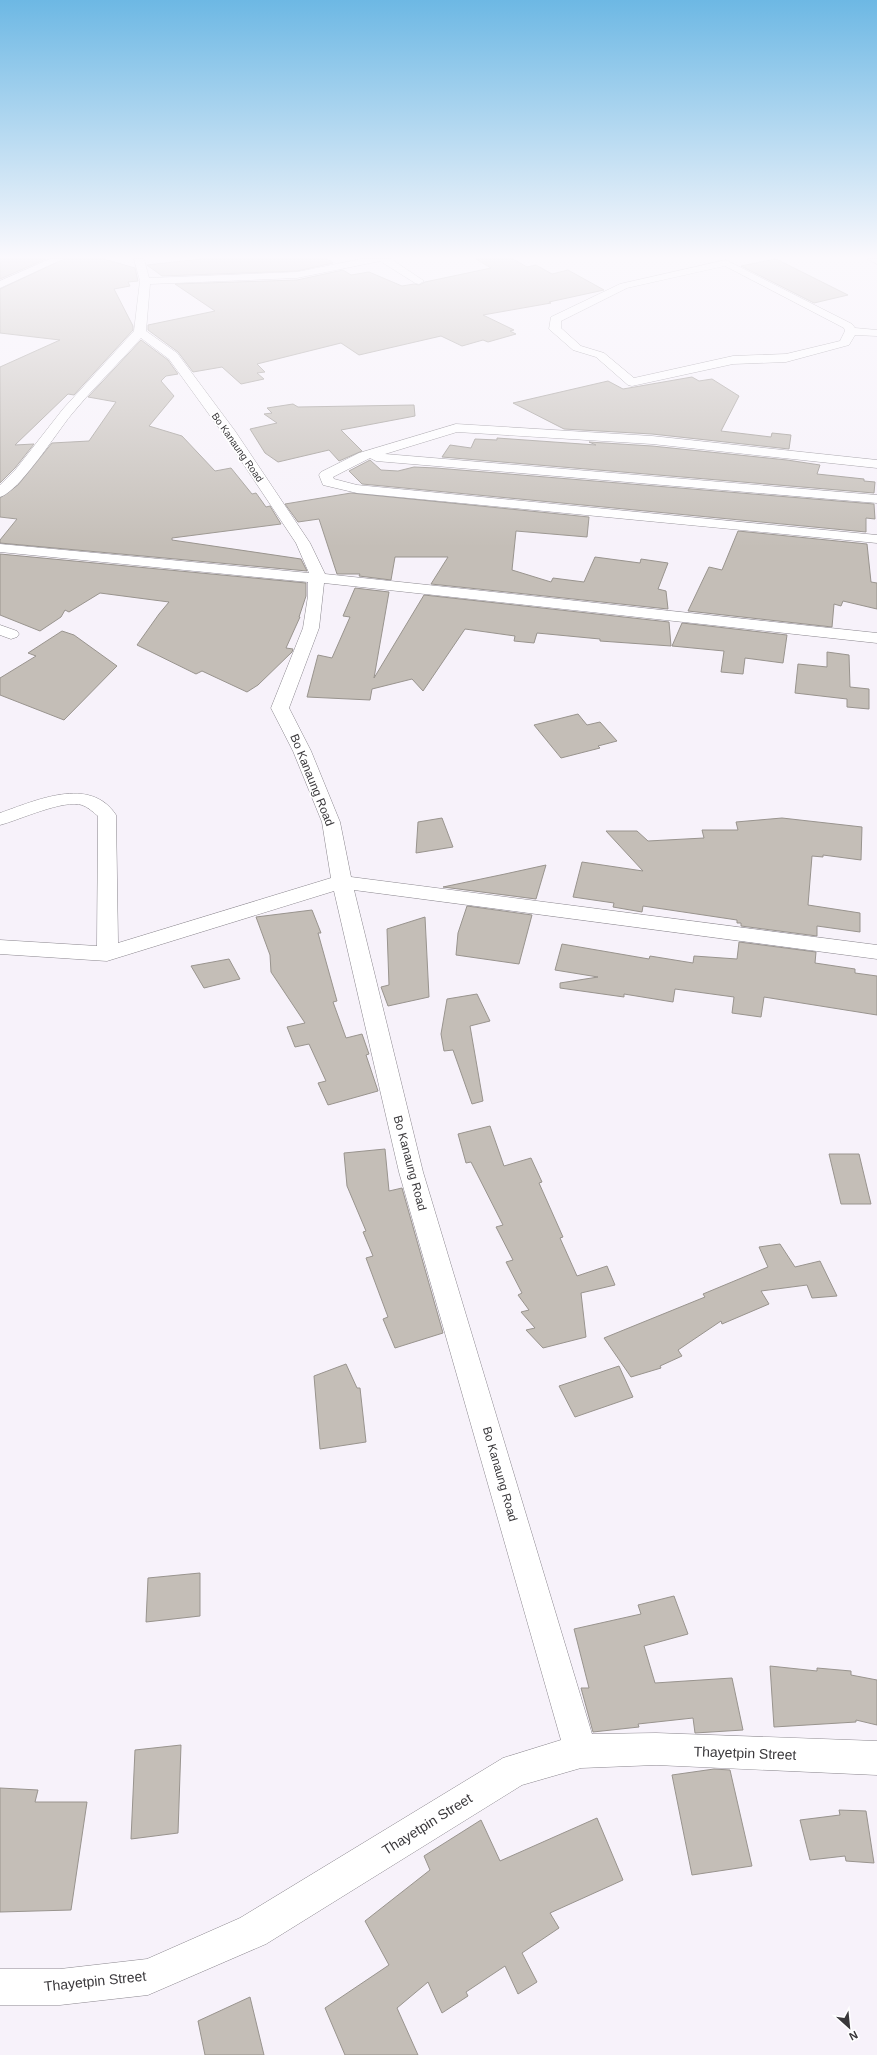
<svg xmlns="http://www.w3.org/2000/svg" width="877" height="2055" font-family="Arial,sans-serif">
<rect width="100%" height="100%" fill="#f7f2fa"/>
<path fill="#c4beb7" stroke="#99948e" d="M0,259H46L0,279Z
M64,259H104L135,268L138,281L128,282L130,286L114,289L133,326V330L74,395L68,394L15,445L34,444L15,468L0,483V367L60,340L0,333V289Z
M201,259H327L333,263L297,271L162,276L147,265Z
M476,259H513L527,267L536,265L552,274L568,270L604,290L549,302L551,303L483,315L514,330L510,331L516,334L488,342L483,340L462,346L441,336L359,355L341,343L257,364L265,372L257,373L264,379L241,384L222,367L193,372L178,352L148,330V325L215,311L175,284L297,280L343,270L351,275L369,272L402,286L414,284L419,285L425,282L491,268Z
M776,259L848,295L814,303L741,266Z
M141,340L168,360L178,374L166,376L161,381L174,396L149,426L182,436L215,471L231,468L252,494L256,493L266,507L270,506L281,524L172,538V540L301,559L307,571L0,543V540L17,519L0,517V498L18,485L52,443L89,441L116,402L88,397Z
M692,377L699,381L712,379L739,396L721,431L771,437L772,433L791,435L789,449L652,434L564,429L513,403L608,381L623,389Z
M293,404L298,407L414,405L415,416L341,430L362,451L339,461L329,450L278,462L265,453L250,429L277,423L264,414L272,413L267,408Z
M497,438L596,445L589,442L652,446L787,460L820,465L817,474L864,479V481L875,482L874,493L442,457L450,445L471,448L475,439L497,440Z
M370,460L381,470L398,471L414,467L436,468L874,504L875,519L866,518V532L362,484L349,471Z
M351,493L589,517L587,537L516,531L512,570L551,582L553,578L584,582L595,557L640,563L641,559L668,563L658,589L666,591L668,609L431,584L448,557H395L391,580L359,576L360,574H337L319,519L298,522L285,504Z
M738,531L867,544L871,582L877,583V609L843,601L841,606L834,604L832,627L688,611L709,567L722,570Z
M0,554L306,583V596L299,617H300L286,648L293,649L292,652L258,685L247,692L202,671L196,674L137,645L159,614L169,602L100,593L69,612L65,610L61,617L40,631L0,615Z
M355,588L389,592L374,678L424,595L669,622L671,646L600,641V639L537,633L534,643L514,641L515,636L465,629L423,691L412,679L372,689L370,700L307,697L318,655L332,658L350,617L343,616Z
M682,623L787,635L783,663L745,658L743,674L721,672L724,651L672,646Z
M62,631L74,635L117,666L64,720L0,695V678L36,656L28,653Z
M827,652L849,655L850,687L869,689V709L847,707V699L795,693L798,664L827,667Z
M578,714L587,725L600,722L617,741L598,746L600,748L561,758L534,725Z
M442,818L453,847L416,853L418,822Z
M782,818L862,827L861,860L823,855V857L812,856L808,905L860,913V932L817,926V936L741,926V923H737V920L643,906L642,912L613,907L614,903L573,897L582,862L643,871L606,831H637L648,841L704,838L702,830H738L736,822Z
M546,865L536,899L443,887L505,874Z
M467,906L532,915L519,964L456,955L458,933Z
M312,910L321,933H318L337,1001L333,1002L346,1038L362,1034L369,1054L366,1055L378,1091L328,1105L318,1083L326,1081L309,1044L295,1047L287,1027L305,1023L271,972L270,955L256,917Z
M425,917L429,997L388,1006L381,987L389,985L387,929Z
M739,942L816,952L815,963L855,969V973L877,976V1015L764,997L761,1017L732,1013L734,997L675,989L673,1002L624,994V997L560,988V983L598,977L555,970L562,944L649,959L650,956L693,963L694,956L737,959Z
M229,959L240,979L204,988L191,966Z
M477,994L490,1021L470,1026L483,1101L472,1104L453,1050L444,1051L441,1034L447,999Z
M490,1126L504,1166L531,1158L542,1182L539,1183L563,1237L560,1238L577,1276L607,1266L615,1285L581,1293L586,1337L543,1348L526,1330L535,1328L521,1312L529,1310L518,1295L522,1293L506,1262L513,1260L496,1227L503,1225L471,1162L466,1163L458,1134Z
M385,1149L389,1191L402,1188L443,1333L395,1348L383,1319L388,1317L366,1258L373,1256L363,1232L366,1231L347,1186L344,1153Z
M829,1154H859L871,1204H841Z
M780,1244L795,1267L820,1261L837,1296L812,1298L807,1285L761,1291L769,1304L722,1324L721,1321L678,1350L682,1356L660,1366L661,1368L631,1377L604,1338L705,1297L703,1294L768,1267L759,1247Z
M346,1364L357,1388H360L366,1442L320,1449L314,1376Z
M619,1366L633,1397L575,1417L559,1386Z
M200,1573V1616L146,1622L148,1578Z
M674,1596L688,1634L644,1646L655,1683L732,1678L743,1730L695,1733L693,1718L638,1724L639,1727L593,1732L581,1688H589L574,1629L641,1614L638,1605Z
M770,1666L817,1671V1668L851,1671V1675L877,1680V1725L856,1720V1722L774,1727Z
M181,1745L178,1833L131,1839L135,1750Z
M714,1769L730,1770L752,1866L692,1875L672,1775Z
M0,1788L38,1790L35,1802H87L71,1910L0,1912Z
M839,1810L866,1811L874,1863L846,1861L845,1856L810,1860L800,1820L840,1815Z
M597,1818L623,1880L550,1913L559,1928L522,1953L537,1982L518,1994L505,1966L466,1992L468,1996L442,2013L428,1982L397,2008L418,2055H345L325,2008L389,1965L365,1921L430,1870L424,1856L481,1820L500,1861Z
M250,1997L264,2055H205L198,2021Z"/>
<g fill="none" stroke-linecap="round" stroke-linejoin="round">
<g stroke="#8b878e" stroke-width="1">
<path id="minor" d="M50,259H63L0,288V281Z
M134,259H144L149,278L297,272L361,259H391L424,281L419,284L415,283L380,261L297,278L150,284L146,331L177,353L235,431L310,543L325,574L877,633V643L324,583L319,628L289,708L311,751L340,822L351,877L877,945V959L354,890L423,1172L592,1734L656,1733L877,1741V1775L656,1765L581,1768L522,1785L266,1944L148,1995L60,2005H0V1969H60L147,1959L240,1918L503,1758L561,1740L399,1172L334,891L107,961L0,954V940L97,946L98,816C93,812 88,807 82,805C64,799 19,820 0,825V813C35,801 90,775 116,815L118,943L331,878L322,822L293,751L271,708L303,628L308,596V582L0,552V544L309,573L296,543L224,435L169,359L141,338C118,364 93,388 71,415C57,432 19,492 0,497V485L16,469L63,409L134,331L140,281Z
M868,259H877V264Z
M726,260L852,324L855,328L877,330V336L855,335L849,345L786,362L733,364L632,386L628,385L596,357L573,350L549,329L551,317L620,284ZM725,266L844,328L845,331L840,341L786,354L733,356L634,378L604,353L581,346L561,328V321L627,288Z
M456,424L652,436L877,460V468L652,444L457,432L385,454L877,495V503L376,461L370,458L333,477L334,479L357,485L877,535V543L357,493L323,485L319,475L321,472L359,453Z
M0,625L17,631L19,634L17,637L11,639L0,635Z"/>
</g>
<use href="#minor" fill="#fff" fill-rule="evenodd"/>
</g>
<linearGradient id="sky" x2="0" y2="1"><stop stop-color="#6db8e4"/><stop offset="0.47" stop-color="#fbf9fd"/><stop offset="1" stop-color="#fbf9fd" stop-opacity="0"/></linearGradient>
<rect width="877" height="547" fill="url(#sky)"/>
<g text-anchor="middle" stroke-width="3.5" stroke-linejoin="round" paint-order="stroke">
<g font-size="10" fill="#39373a" stroke="#fff">
<text transform="translate(238 447) rotate(55)" y="4">Bo Kanaung Road</text>
</g>
<g font-size="12" fill="#39373a" stroke="#fff">
<text transform="translate(312 780) rotate(68)" y="4">Bo Kanaung Road</text>
<text transform="translate(410 1163) rotate(75)" y="4">Bo Kanaung Road</text>
<text transform="translate(500 1474) rotate(74)" y="4">Bo Kanaung Road</text>
</g>
<g font-size="14" fill="#39373a" stroke="#fff">
<text transform="translate(745 1753) rotate(2)" y="5">Thayetpin Street</text>
<text transform="translate(427 1824) rotate(-32)" y="5">Thayetpin Street</text>
<text transform="translate(95 1981) rotate(-6)" y="5">Thayetpin Street</text>
</g>
</g>
<g transform="translate(849 2027) rotate(153)" stroke="#ffffff" stroke-width="3" paint-order="stroke">
<path d="M0-3L7 15L0 10L-7 15Z" fill="#39373a"/>
<text y="-6" font-size="11" font-weight="bold" text-anchor="middle" fill="#39373a">N</text>
</g>
</svg>
